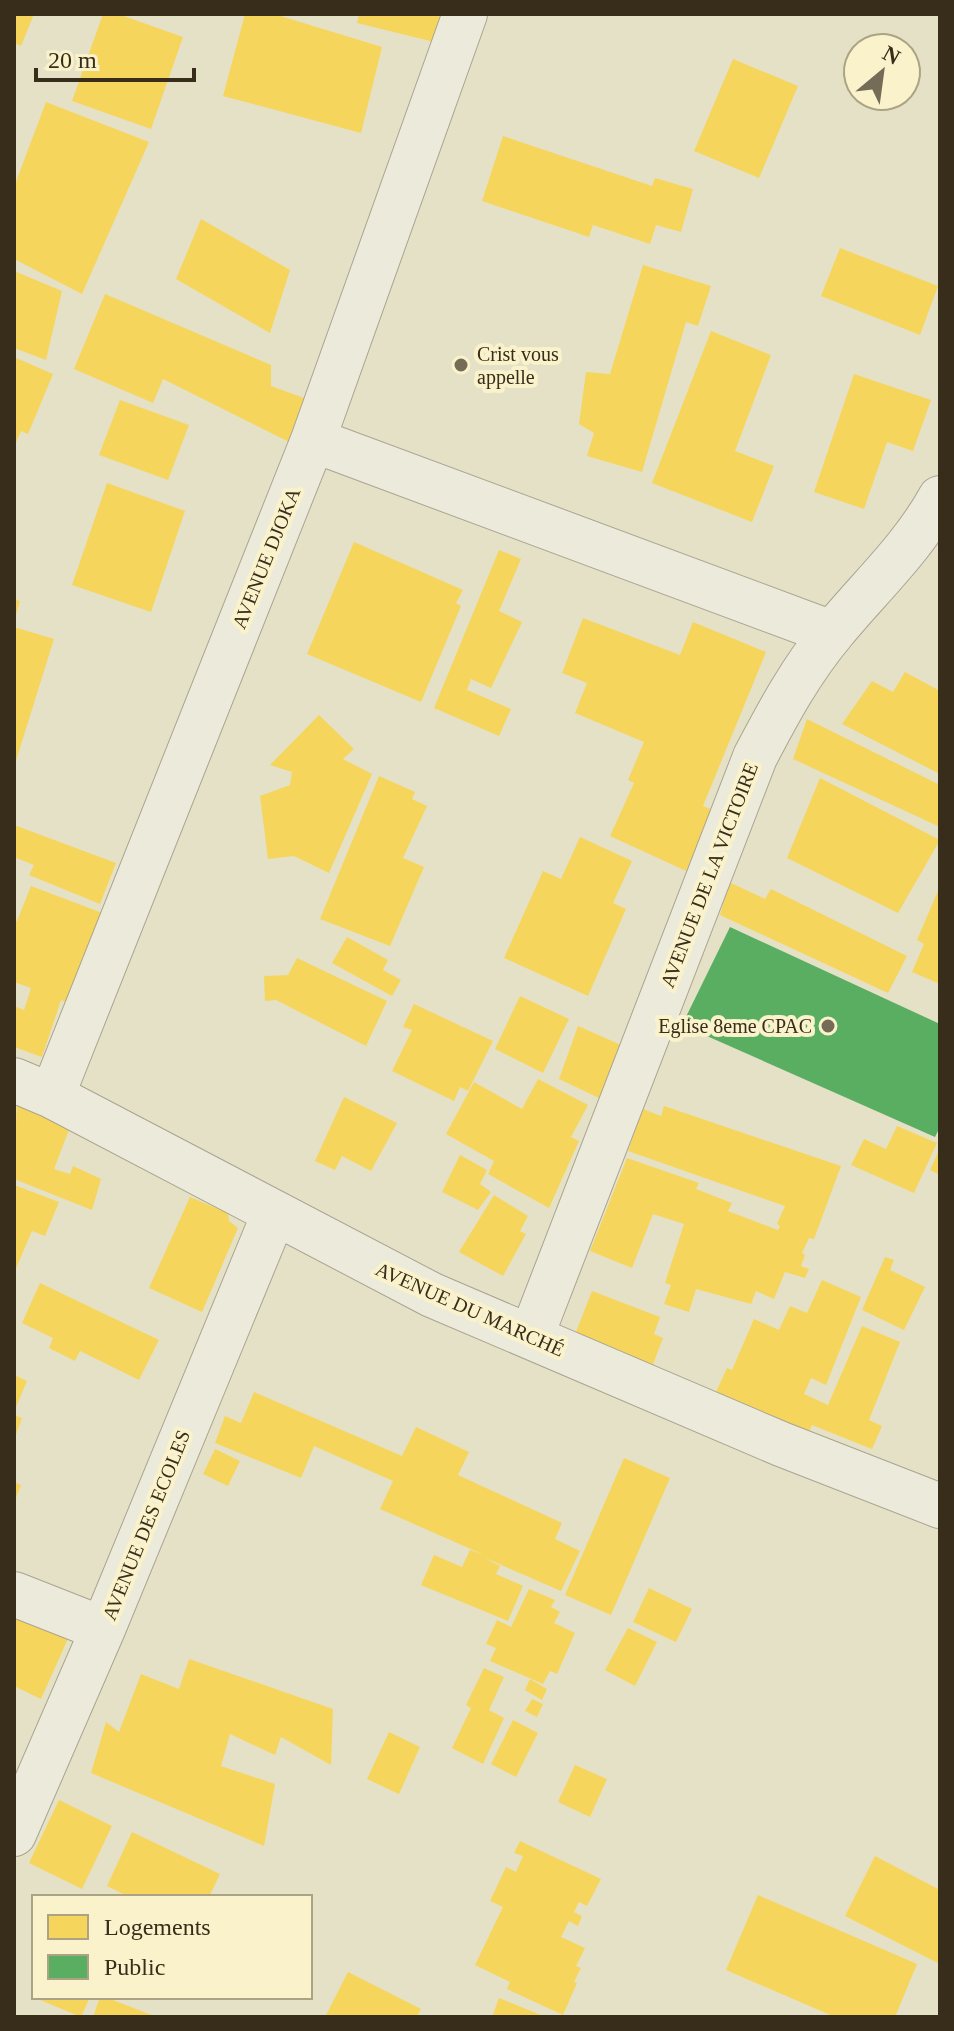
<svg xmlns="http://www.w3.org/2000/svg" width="954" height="2031" font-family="'Times New Roman',serif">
<rect width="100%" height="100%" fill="#e5e1c7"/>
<path fill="#f6d55c" d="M14,14H34L21,46L14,43Z
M103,14H118L183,37L151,129L72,101Z
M245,14H274L382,47L361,133L223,96Z
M359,14H440L434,42L357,23Z
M733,59L798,86L759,178L694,151Z
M46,102L149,142L82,294L14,259V187Z
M503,136L652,186L655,178L693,189L681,232L656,225L650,244L593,225L589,237L482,201Z
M201,219L290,270L270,333L176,279Z
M840,248L938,286L920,335L821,296Z
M643,265L711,286L698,326L686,322L642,472L587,456L594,433L579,424L586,372L610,374Z
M14,271L62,291L46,360L14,348Z
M105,294L271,365V386L304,398L289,442L163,379L153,403L74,369Z
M711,331L771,355L735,451L774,466L752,522L652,483Z
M14,357L53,374L28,434L21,431L14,447Z
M854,374L931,400L913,451L887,442L864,509L814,492Z
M120,400L189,425L168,480L99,455Z
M107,483L185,511L151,612L72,585Z
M354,542L463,590L456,603L461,606L421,702L307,654Z
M499,550L521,559L499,611L522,622L491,688L471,679L467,690L511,709L499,736L434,708Z
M14,599L20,601L15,618H14Z
M583,618L680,655L693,622L766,652L703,806L713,810L686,871L610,836L634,783L628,780L644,742L575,713L587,683L562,673Z
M14,627L54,639L15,764H14Z
M905,672L940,691V774L842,724L872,681L893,692Z
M319,715L354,749L343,759L372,774L329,873L294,856L268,859L260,796L290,785L292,772L270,765Z
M807,719L940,785V827L793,759Z
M379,776L415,792L412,799L427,806L403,858L424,867L390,946L320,919Z
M820,778L940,840L898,913L787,858Z
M14,825L116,863L100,904L29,875L34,865L14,857Z
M580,837L632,861L613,903L626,909L588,996L504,958L543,871L561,879Z
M729,882L765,899L771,889L907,956L888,993L720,915Z
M31,886L105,914L71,1004L61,1000L42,1057L14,1047V1006L24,1010L31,988L14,982V920L17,921Z
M940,886V984L912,972L924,944L917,940Z
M347,937L388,960L383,970L401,980L392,996L332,963Z
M297,958L387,1001L366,1046L276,1000L265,1001L264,976L288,975Z
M520,996L569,1019L543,1073L495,1049Z
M414,1004L493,1041L468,1091L460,1087L454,1101L392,1071L412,1030L403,1027Z
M578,1026L621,1045L599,1098L559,1079Z
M538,1079L588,1105L571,1137L579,1141L549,1208L488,1174L494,1161L446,1134L474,1082L522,1109Z
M344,1097L397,1123L371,1171L342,1156L335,1170L315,1161Z
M17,1100L72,1122L54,1169L70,1174L73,1166L101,1179L92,1210L14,1179Z
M664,1106L841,1166L814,1239L809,1238L802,1253L805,1255L801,1266L809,1269L805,1278L785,1272L774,1299L756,1291L751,1304L696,1289L689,1312L664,1304L671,1285L665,1283L684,1224L653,1214L632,1268L590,1251L627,1158L699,1183L696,1189L732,1203L728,1211L778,1230L780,1226L777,1224L785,1206L628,1151L643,1109L661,1116Z
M897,1126L937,1143L914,1193L851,1165L864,1139L886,1149Z
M940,1148V1175L930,1170Z
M460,1155L487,1170L480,1184L491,1192L478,1210L442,1192Z
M14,1185L59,1202L45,1236L32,1231L14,1273Z
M494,1195L528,1216L520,1231L526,1234L503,1276L459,1252Z
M190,1197L228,1213L229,1221L238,1228L202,1312L149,1288Z
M885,1257L894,1260L890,1270L925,1287L904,1330L862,1310Z
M822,1280L861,1297L826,1385L811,1378L804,1394L828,1405L862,1326L900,1342L869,1420L882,1426L872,1449L812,1425L809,1432L716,1392L727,1368L732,1370L754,1319L779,1330L790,1306L807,1313Z
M40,1283L159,1340L139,1380L80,1351L75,1361L49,1348L53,1338L22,1323Z
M592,1291L660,1317L654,1334L663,1338L652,1367L574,1337Z
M14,1375L27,1381L14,1412Z
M254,1392L402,1456L416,1427L469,1452L458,1475L562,1523L555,1539L580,1551L561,1591L483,1557L500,1566L496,1574L523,1586L508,1621L421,1585L434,1555L462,1567L470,1550L482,1554L380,1509L393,1481L314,1446L301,1478L215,1443L225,1416L241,1423Z
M14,1415L22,1418L14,1440Z
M215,1449L240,1461L228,1486L203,1474Z
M624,1458L670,1478L611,1615L565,1595Z
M14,1482L21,1485L14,1503Z
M649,1588L692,1609L676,1642L633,1622Z
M529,1589L555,1600L551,1607L560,1612L554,1623L575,1633L557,1674L550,1671L543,1684L490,1661L496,1648L486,1644L497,1620L511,1627Z
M14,1609L70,1634L41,1699L14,1686Z
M628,1628L657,1642L635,1686L605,1670Z
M189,1659L333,1709L331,1765L281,1737L275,1755L230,1734L221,1766L275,1784L264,1846L91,1773L106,1722L119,1732L141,1674L179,1689Z
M484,1668L504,1677L489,1710L504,1718L483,1764L452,1748L471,1708L466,1705Z
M530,1679L547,1689L542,1700L525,1690Z
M532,1699L543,1704L537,1717L525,1711Z
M513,1720L538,1733L516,1777L491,1764Z
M389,1732L420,1747L399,1794L367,1779Z
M575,1765L607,1779L590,1817L558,1802Z
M59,1800L112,1826L82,1889L29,1863Z
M132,1832L220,1874L209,1897H129L107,1886Z
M520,1841L601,1879L587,1906L579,1902L574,1912L582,1916L578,1926L569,1921L561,1937L585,1948L576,1966L581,1968L574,1982L577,1983L563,2015L507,1989L510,1982L475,1965L503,1907L490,1901L506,1867L516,1872L523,1856L514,1853Z
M875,1856L940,1890L938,1963L845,1916Z
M758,1895L917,1964L895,2017H835L726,1970Z
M348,1972L421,2009L417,2017H325Z
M33,1997H90L81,2017Z
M100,1997H105L157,2017H93Z
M499,1998L546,2017H492Z"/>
<path fill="#5aae61" d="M730,927L940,1024V1127L935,1137L682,1025Z"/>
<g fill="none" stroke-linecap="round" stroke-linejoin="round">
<g stroke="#a9a491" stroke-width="46">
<path id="minor" d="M313,440L832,633
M14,1080L52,1096L432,1295L781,1444L940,1506
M52,1096L313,440L465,14
M531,1337L755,757C778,713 801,670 833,632C870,587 912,549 940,498
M14,1594L103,1629
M14,1834L103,1629L274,1214"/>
</g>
<use href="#minor" stroke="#eceada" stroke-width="44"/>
</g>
<g fill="#756c57" stroke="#f9f2cb" stroke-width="3">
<circle cx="461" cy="365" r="8"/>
<circle cx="828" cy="1026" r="8"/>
</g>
<g text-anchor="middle" stroke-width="8" stroke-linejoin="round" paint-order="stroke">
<g font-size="20" fill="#382d1a" stroke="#f9f2cb" text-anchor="start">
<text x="477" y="361">Crist vous<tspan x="477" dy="23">appelle</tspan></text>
<text x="812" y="1033" text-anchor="end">Eglise 8eme CPAC</text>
</g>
<g font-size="20" fill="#382d1a" stroke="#f9f2cb">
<text transform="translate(266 558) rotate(-68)" y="7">AVENUE DJOKA</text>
<text transform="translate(709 875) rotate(-69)" y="7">AVENUE DE LA VICTOIRE</text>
<text transform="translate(470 1309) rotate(24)" y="7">AVENUE DU MARCHÉ</text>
<text transform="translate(146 1525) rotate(-68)" y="7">AVENUE DES ECOLES</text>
</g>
</g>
<rect width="954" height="2031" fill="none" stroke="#382d1a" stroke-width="32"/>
<rect x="32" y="1895" width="280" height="104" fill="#f9f2cb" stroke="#aca384" stroke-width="2"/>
<rect x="48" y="1915" width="40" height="24" fill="#f6d55c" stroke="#aca384" stroke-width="2"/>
<text x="104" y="1935" font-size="24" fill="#382d1a">Logements</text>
<rect x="48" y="1955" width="40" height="24" fill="#5aae61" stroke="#aca384" stroke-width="2"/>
<text x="104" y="1975" font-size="24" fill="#382d1a">Public</text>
<g transform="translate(882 72) rotate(29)"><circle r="38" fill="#f9f2cb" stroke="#aca384" stroke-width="2"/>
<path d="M0-6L14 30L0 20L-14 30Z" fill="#756c57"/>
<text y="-12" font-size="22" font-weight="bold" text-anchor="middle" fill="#382d1a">N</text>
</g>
<path d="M36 68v12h158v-12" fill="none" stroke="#382d1a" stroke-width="4"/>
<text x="48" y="68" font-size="24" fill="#382d1a" stroke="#f9f2cb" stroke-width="6" paint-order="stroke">20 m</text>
</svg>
